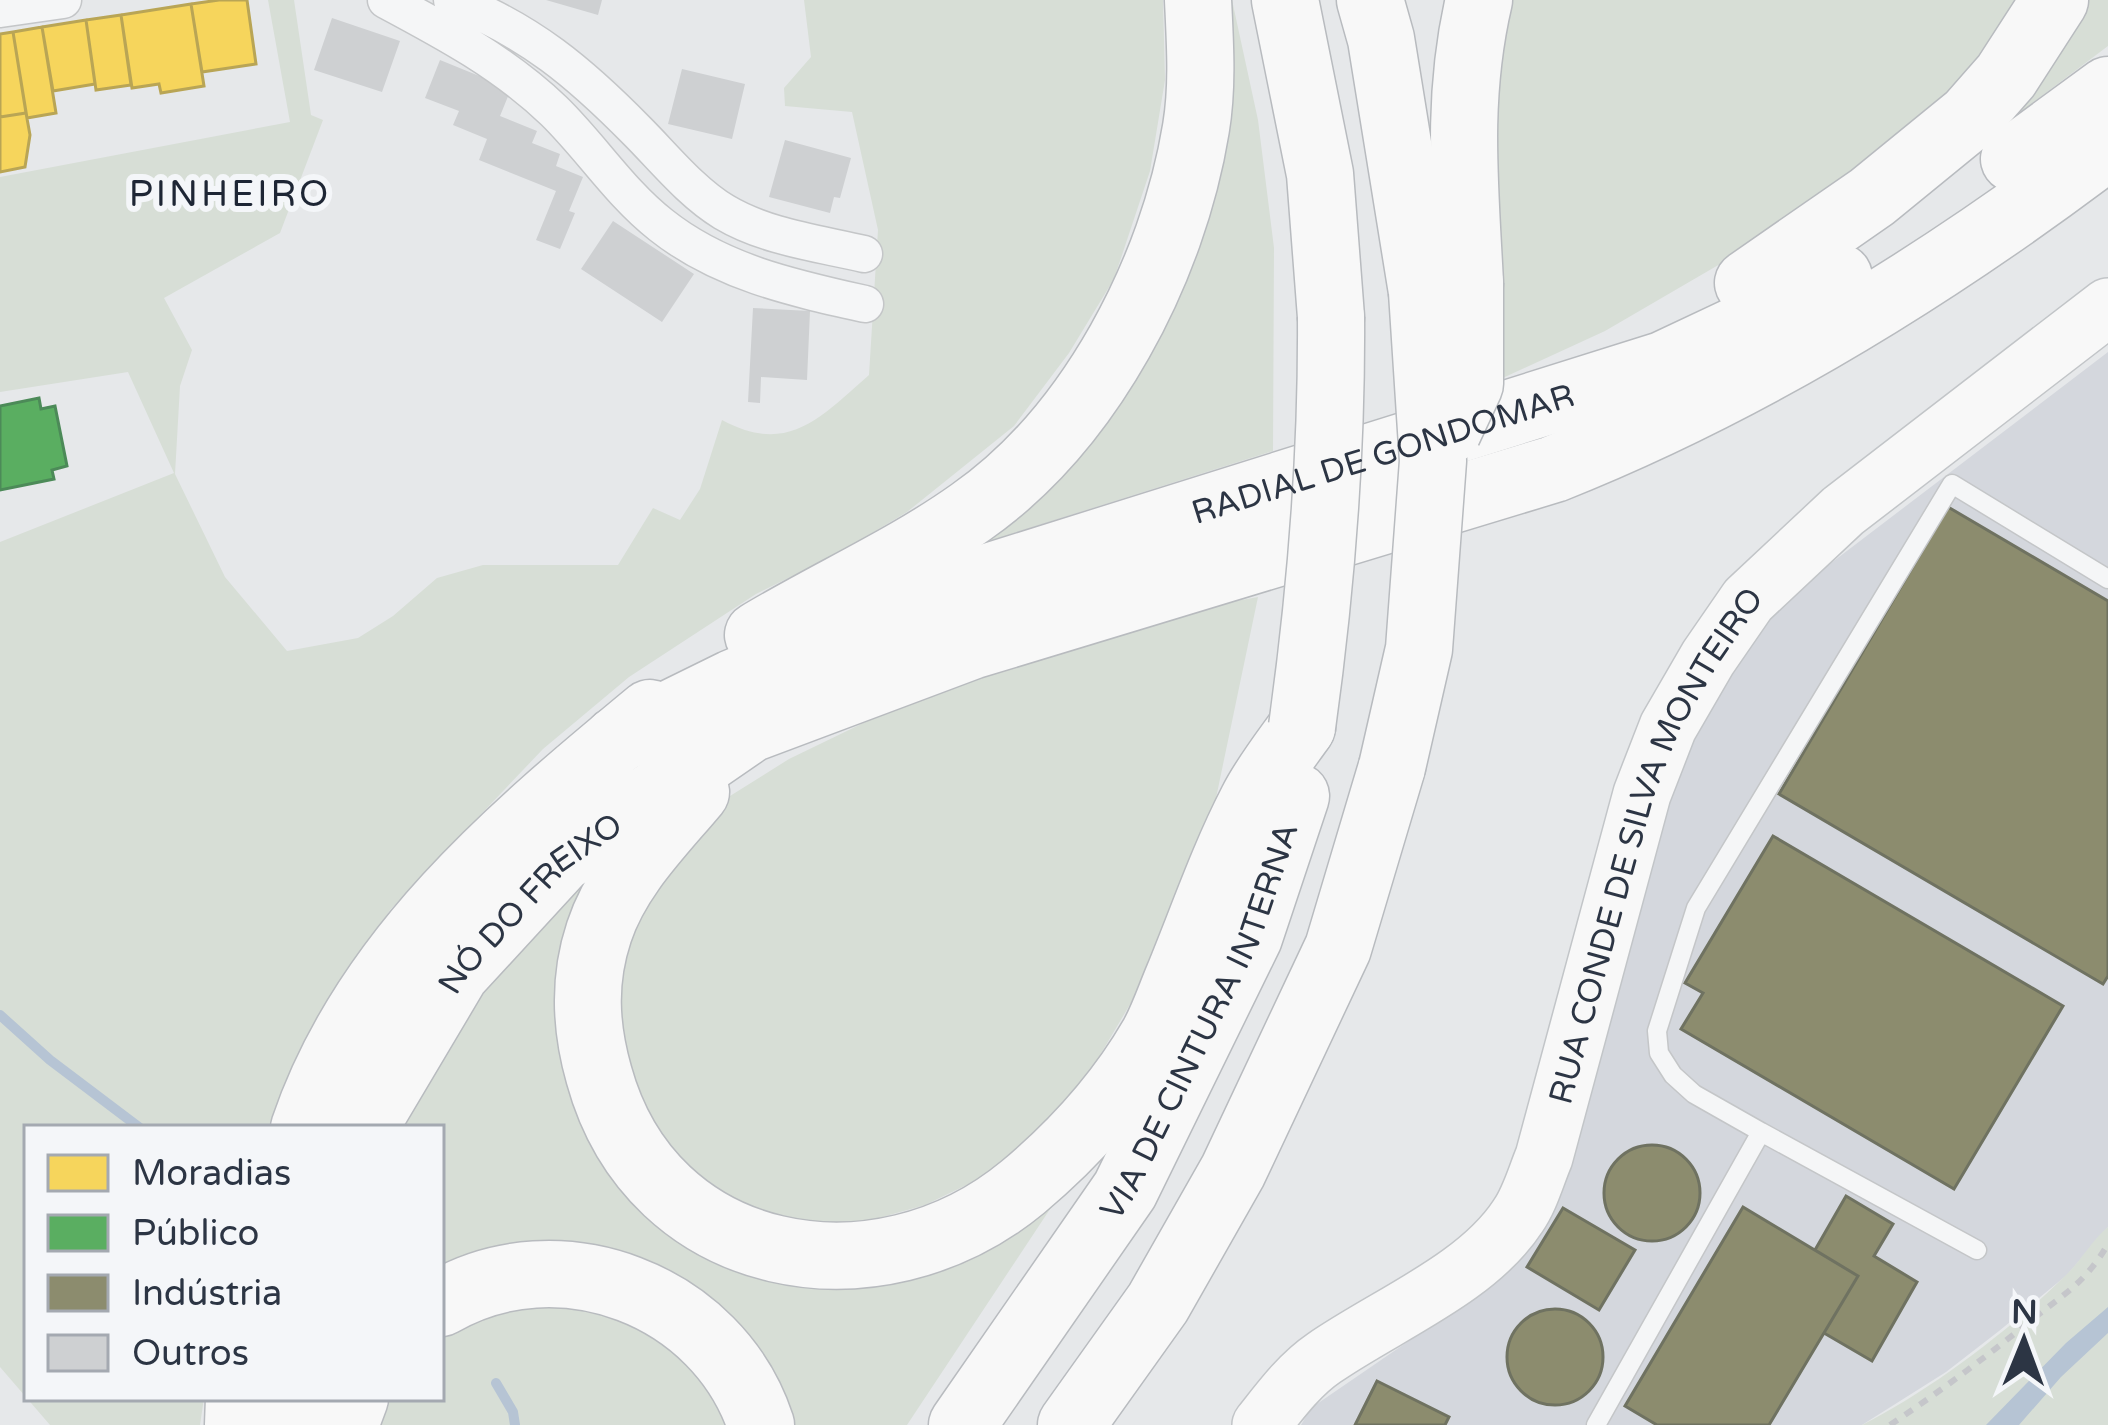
<svg xmlns="http://www.w3.org/2000/svg" width="2108" height="1425" font-family="'Varela Round',sans-serif">
<rect width="100%" height="100%" fill="#e6e8ea"/>
<path fill="#d4d7dd" d="M2108,352V1227L2067,1275L1999,1331L1946,1372L1862,1425H1301L1311,1408L1438,1321L1548,1218L1605,1042L1680,751L1776,605Z"/>
<path fill="#d7ded6" d="M268,0H294L311,115L323,120L280,233L164,298L192,350L180,386L175,474L225,577L287,651L358,638L393,616L437,578L483,565H618L653,508L680,520L700,489L722,420C788,456 821,417 869,375L878,230L852,112L785,106L784,88L811,57L804,0H1163L1165,80L1150,171L1114,279L1069,353L1014,426L907,512L837,554L756,594L629,677L543,749L390,910L307,1044L268,1128H27V1398H204L200,1425H50L0,1367V542L174,473L128,372L0,392V177L290,122Z
M1208,0H1232L1258,120L1274,248L1273,451L1017,532L953,557L1120,363Z
M1501,0H2020L1968,82L1763,239L1605,331L1494,382L1488,124Z
M2059,0H2108V46L1966,153Z
M1258,597L1211,822L1148,974L1077,1094L1027,1145L981,1178L925,1205L861,1223L807,1227L727,1198L678,1161L640,1114L615,1056V936L722,801L789,759L917,697L1170,613Z
M611,855L565,958L723,1249L1060,1194L907,1425H774L713,1320L441,1283V1128H392L471,980Z
M2108,1227V1425H1862C1930,1391 2010,1330 2065,1276C2081,1261 2091,1241 2108,1227Z
M510,1294L664,1328L736,1425H358L375,1398H441V1324Z"/>
<path fill="#b6c4d4" d="M2108,1307V1333L2061,1377L2019,1425H1986L2066,1343Z"/>
<path fill="#f6d55c" stroke="#b9a555" stroke-width="3" d="M219,0H247L256,64L202,72L191,4Z
M191,4L204,86L161,93L159,84L132,88L121,15Z
M121,15L131,85L96,90L86,20Z
M86,20L95,84L53,91L42,27Z
M42,27L56,113L27,118L13,32Z
M13,32L26,113L0,117V34Z
M26,113L30,135L25,167L0,172V117Z"/>
<path fill="#5aae61" stroke="#4c8a58" stroke-width="3" d="M39,398L41,409L55,406L67,466L52,470L54,479L0,490V406Z"/>
<path fill="#8c8c6e" stroke="#6f7261" stroke-width="3" d="M1948,507L2108,601V976L2103,984L1779,794Z
M1773,836L2063,1006L1954,1189L1681,1029L1703,993L1685,983Z
M1604 1193a48 48 0 1 1 96 0a48 48 0 1 1-96 0Z
M1846,1196L1893,1224L1874,1256L1917,1282L1872,1361L1824,1333L1858,1276L1815,1250Z
M1743,1207L1858,1276L1769,1425H1657L1625,1406Z
M1563,1208L1635,1250L1599,1310L1527,1267Z
M1507 1357a48 48 0 1 1 96 0a48 48 0 1 1-96 0Z
M1377,1381L1449,1417L1445,1425H1355Z"/>
<g fill="none" stroke-linecap="round" stroke-linejoin="round">
<path stroke="#b6c4d4" stroke-width="10" d="M0,1015L50,1060L140,1128
M496,1383L513,1412L515,1425"/>
</g>
<path fill="#ced0d2" d="M546,0H602L598,15Z
M332,18L400,41L382,92L314,70Z
M440,60L511,89L500,116L537,131L532,143L560,154L556,166L583,177L569,211L575,213L560,249L536,240L556,191L479,160L487,139L453,125L459,111L425,98Z
M682,69L745,84L732,139L668,124Z
M785,140L851,158L840,198L834,197L830,213L769,197Z
M613,221L694,274L662,322L581,269Z
M753,308L810,311L807,380L761,377L760,403L748,402Z"/>
<g fill="none" stroke-linecap="round" stroke-linejoin="round">
<g stroke="#c4c6c8" stroke-width="21">
<path id="lane" d="M1761,1132L1977,1250
M1596,1425L1761,1132L1694,1094L1673,1075L1659,1053L1657,1031L1696,908L1952,484L2108,579"/>
</g>
<g stroke="#c4c6c8" stroke-width="39">
<path id="street" d="M386,0C446,32 504,63 554,111C591,147 620,193 661,225C720,272 793,288 865,304
M452,0C530,31 579,72 637,131C664,158 691,192 724,212C766,237 817,243 864,254
M0,9L63,0"/>
</g>
<g stroke="#c2c5c8" stroke-width="60">
<g id="primary">
<path id="s1" d="M1261,1425C1280,1401 1299,1375 1324,1358C1386,1315 1477,1279 1518,1216C1530,1199 1536,1176 1544,1157L1642,794L1668,727L1708,658L1748,600L1843,511L2108,307"/>
</g>
</g>
<g stroke="#b8bbbf" stroke-width="69">
<g id="highway">
<path d="M1285,0L1320,174L1331,317"/>
<path d="M1370,0L1381,39L1422,292"/>
<path d="M2014,159L2108,90"/>
<path d="M1470,283C1465,184 1456,98 1479,0"/>
<path d="M1748,283L1872,197L1970,117L2006,76L2055,0"/>
<path d="M758,635C828,593 905,559 971,512C1091,428 1173,269 1196,128C1203,86 1200,42 1198,0"/>
<path id="s2" d="M617,740L733,683L985,578L1663,365L1812,295L1839,277"/>
<path d="M696,792C660,835 617,877 599,932C583,980 585,1026 599,1075C652,1268 877,1308 1023,1187C1073,1145 1120,1093 1153,1036C1163,1018 1170,997 1178,978C1202,920 1223,858 1252,802C1265,776 1285,751 1302,727"/>
<path d="M304,1128C364,951 511,828 650,713"/>
<path id="s3" d="M364,1128L456,973L561,859L750,729L971,646L1554,469C1752,390 1938,275 2108,146"/>
<path d="M441,1303C559,1234 718,1294 761,1425"/>
<path d="M238,1425L239,1398"/>
<path d="M293,1425L294,1398"/>
<path d="M345,1425L355,1398"/>
<path id="s4" d="M962,1425L1125,1190L1249,937L1296,796"/>
<path d="M1071,1425L1158,1303L1233,1171L1338,948L1392,767"/>
</g>
</g>
<path stroke="#c5c6ca" stroke-width="6" stroke-dasharray="9 9" stroke-linecap="butt" d="M1890,1425C1938,1393 1983,1359 2028,1323C2063,1294 2084,1285 2108,1244"/>
<use href="#lane" stroke="#f5f6f7" stroke-width="18"/>
<use href="#street" stroke="#f5f6f7" stroke-width="36"/>
<use href="#primary" stroke="#f8f8f8" stroke-width="57"/>
<use href="#highway" stroke="#f8f8f8" stroke-width="66"/>
<g stroke="#b8bbbf" stroke-width="69" stroke-linecap="butt">
<path id="highway-bridge" d="M1448,431L1470,384V283
M1302,727C1321,591 1332,455 1331,317
M1392,767L1419,649L1433,461L1422,292"/>
</g>
<use href="#highway-bridge" stroke="#f8f8f8" stroke-width="66"/>
</g>
<g text-anchor="middle" stroke-width="12" stroke-linejoin="round" paint-order="stroke">
<g font-size="33" fill="#2c3544" stroke="#f4f6f9">
<text dy="12" stroke="none"><textPath href="#s2" startOffset="819">RADIAL DE GONDOMAR</textPath></text>
<text dy="12" stroke="none"><textPath href="#s1" startOffset="732">RUA CONDE DE SILVA MONTEIRO</textPath></text>
<text dy="12" stroke="none"><textPath href="#s3" startOffset="282">NÓ DO FREIXO</textPath></text>
<text dy="12" stroke="none"><textPath href="#s4" startOffset="471">VIA DE CINTURA INTERNA</textPath></text>
</g>
<g font-size="36" letter-spacing="3" fill="#1e2635" stroke="#f4f6f9">
<text x="230" y="206">PINHEIRO</text>
</g>
</g>
<rect x="24" y="1125" width="420" height="276" fill="#f4f6f9" stroke="#a4a9b1" stroke-width="3"/>
<rect x="48" y="1155" width="60" height="36" fill="#f6d55c" stroke="#a4a9b1" stroke-width="3"/>
<text x="132" y="1185" font-size="36" fill="#2c3544">Moradias</text>
<rect x="48" y="1215" width="60" height="36" fill="#5aae61" stroke="#a4a9b1" stroke-width="3"/>
<text x="132" y="1245" font-size="36" fill="#2c3544">Público</text>
<rect x="48" y="1275" width="60" height="36" fill="#8c8c6e" stroke="#a4a9b1" stroke-width="3"/>
<text x="132" y="1305" font-size="36" fill="#2c3544">Indústria</text>
<rect x="48" y="1335" width="60" height="36" fill="#ced0d2" stroke="#a4a9b1" stroke-width="3"/>
<text x="132" y="1365" font-size="36" fill="#2c3544">Outros</text>
<g transform="translate(2024 1341) rotate(1)" stroke="#f4f6f9" stroke-width="9" paint-order="stroke">
<path d="M0-9L21 45L0 30L-21 45Z" fill="#2c3544"/>
<text y="-18" font-size="33" font-weight="bold" text-anchor="middle" fill="#2c3544">N</text>
</g>
</svg>
